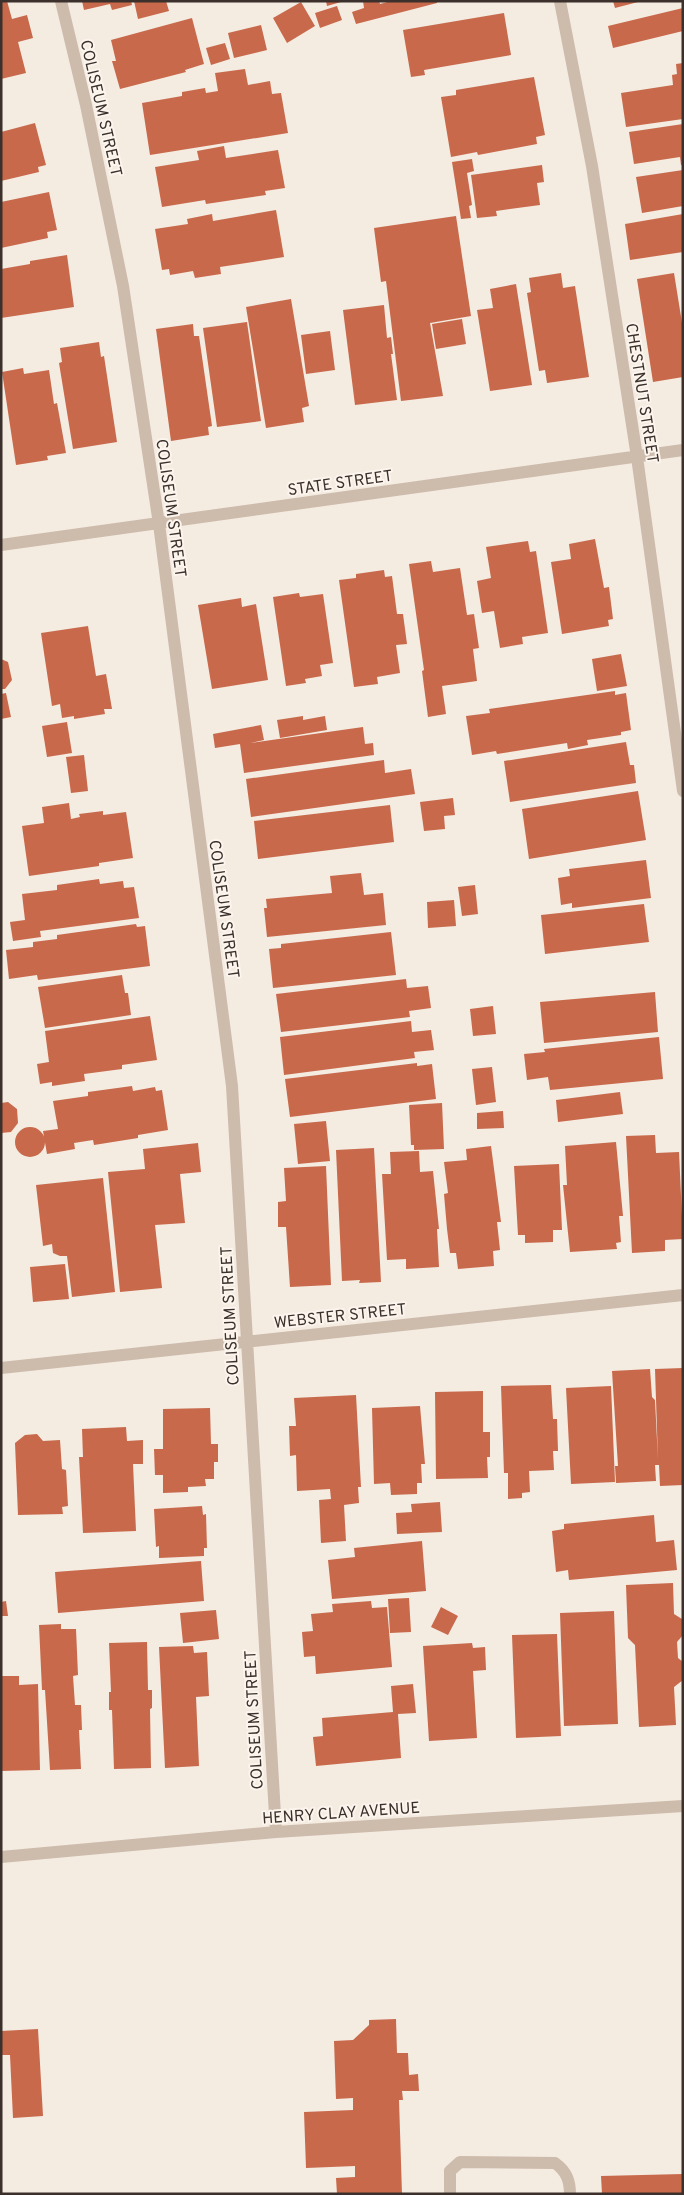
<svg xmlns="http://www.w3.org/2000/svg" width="684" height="2195" font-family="Overpass,sans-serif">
<rect width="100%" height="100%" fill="#f4ebe1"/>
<path fill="#c8694b" d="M1,1H7L12,19L27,15L33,38L18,42L26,73L1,79Z
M82,1H131L132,5L112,10L110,4L84,10Z
M134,1H166L169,11L138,19Z
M326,1H341V2L327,6Z
M363,1H379L380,4L391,1H437V3L356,24L352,12L364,8Z
M613,1H638V2L615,8Z
M301,2L315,26L287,43L273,18Z
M337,6L342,20L320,28L315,13Z
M683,8V31L613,48L608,26Z
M504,13L511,55L424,70L425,75L411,77L403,30Z
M192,18L204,64L185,70L186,72L120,89L112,61H116L111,40Z
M261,25L267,50L234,58L228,33Z
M225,43L230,59L211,65L206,48Z
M683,63V119L626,127L621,93L673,85L672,75L677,74L676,64Z
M245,69L248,85L270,81L272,94L281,93L288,133L150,155L142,103L182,96V92L205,88L206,93L218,91L215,73Z
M534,77L545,135L536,137L537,144L478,155L477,152L451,157L441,97L456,95V90Z
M35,123L46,165L38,167L39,172L1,181V132Z
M683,124V165H681L680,157L634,164L629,132Z
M224,146L226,158L278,150L285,188L265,191L266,195L206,204L205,200L162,207L155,167L199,160L197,151Z
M472,159L474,171L467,173L472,205L469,206L471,218L461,219L452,162Z
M542,165L544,182L537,183L540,205L496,211L497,216L477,218L471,175Z
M683,170V206L642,213L636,177Z
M49,192L57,230L47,232L48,238L1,248V202Z
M276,210L284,257L220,267L221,274L195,278L193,271L170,275L169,269L162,270L155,229L188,224L187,219L212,214L213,221Z
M683,214V252L630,260L625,224Z
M456,216L471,316L430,323L443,396L401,401L386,281L381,282L374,228Z
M67,255L74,307L1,318V269L30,264V261Z
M561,273L563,288L575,286L589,377L547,383L545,370L539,371L527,293L531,292L529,278Z
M674,273L683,329V377L653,382L637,279Z
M516,284L532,385L490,391L477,310L493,308L490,289Z
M291,299L309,406L302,408L304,422L266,428L246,307Z
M384,305L387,338L391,337L393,354H391L397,400L355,405L343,310Z
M462,319L466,344L436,349L432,324Z
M247,322L261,421L217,427L203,328Z
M193,324L194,336H199L212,426L208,427L209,435L171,441L156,329Z
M330,331L335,370L306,374L301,335Z
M99,342L101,357L104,356L117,442L73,449L59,363L62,362L60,348Z
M23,368L24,374L49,370L54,404L57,403L66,453L47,456L48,460L16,465L2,372Z
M595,539L604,588L609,587L613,619L608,620L609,626L562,634L551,562L571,559L569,544Z
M528,541L530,552L536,551L548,633L522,637L523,644L500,648L494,611L482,613L477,581L491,578L486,547Z
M431,561L433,572L460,568L467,615L474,614L479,648L473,649L477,681L442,686L446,714L428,717L422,671L424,670L409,564Z
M384,570L385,577L392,576L397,614H403L407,644L396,645L400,673L377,677L378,684L354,687L339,580L356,578V574Z
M299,593L300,597L323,594L333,663L320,665L322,676L305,679L306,683L286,686L273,597Z
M241,598L242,607L256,604L268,680L212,689L198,605Z
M88,626L96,676L106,674L112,709H104L105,714L74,719V716L62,718L60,704L52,706L41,633Z
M621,654L627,686L597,691L592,659Z
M1,659L8,662L12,680L5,689H1Z
M615,691V695L626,693L631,730L621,732V735L587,740L588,745L568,749L567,743L497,754L496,751L472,755L466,716L490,713L489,709Z
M6,693L11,717L1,719V694Z
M303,716V720L325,716L327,730L280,738L277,720Z
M67,722L72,753L47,757L42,726Z
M261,725L264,740L250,743L363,727L365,744L373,743L374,755L244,773L240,744L215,748L213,734Z
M626,742L630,765H634L636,783L510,802L504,761Z
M84,755L88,791L71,793L66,757Z
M384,760L385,773L411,769L415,794L251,817L246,779Z
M638,791L646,840L529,859L522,809Z
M453,798L455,815L444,816L445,829L424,831L420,802Z
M69,803L71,819L80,817L79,814L103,811V815L126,812L133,858L99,863V866L29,876L22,826L44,823L42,807Z
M390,805L394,842L258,859L254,821Z
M646,860L651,898L572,908V903L561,905L558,878L570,876L569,869Z
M361,873L364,895L383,893L386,925L267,937L264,908H267L266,899L332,893L330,876Z
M99,879L100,884L123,881L124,888L134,887L139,918L40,931L41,937L13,941L10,922L25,920L22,894L57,890V885Z
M475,885L478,914L462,916L458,887Z
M454,900L456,926L428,928L427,902Z
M644,904L649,942L545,954L541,915Z
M136,924L137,927L145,926L150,966L38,980L37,975L9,979L6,950L33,947V942L57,939V935Z
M391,932L396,975L273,988L269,949L281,948V944Z
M122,975L125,993H128L131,1015L45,1028L38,987Z
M406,979L407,988L428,986L431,1008L409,1011L410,1017L281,1032L276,994Z
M655,992L658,1032L544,1043L540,1002Z
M493,1006L496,1034L473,1036L470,1009Z
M150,1016L157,1060L122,1065V1069L84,1074L85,1081L52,1086V1082L40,1084L37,1064L49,1062L45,1031Z
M411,1021L412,1032L431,1030L434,1050L414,1052L415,1058L284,1075L280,1037Z
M659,1037L663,1079L550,1090L548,1077L527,1080L524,1054L545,1052L544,1049Z
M417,1063V1066L432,1064L436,1099L290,1117L285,1079Z
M492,1067L496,1102L476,1105L472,1069Z
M132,1086L133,1091L155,1087L156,1091L162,1090L168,1130L138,1135V1138L94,1145L93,1140L74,1143L75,1149L47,1154L43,1131L58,1129L53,1101L88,1096V1092Z
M620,1092L623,1114L558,1122L556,1100Z
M8,1102L17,1109L18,1123L11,1132L1,1133V1103Z
M442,1103L444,1149L414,1150V1145H411L409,1105Z
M503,1111L504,1128L477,1129V1113Z
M326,1121L330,1161L298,1164L294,1124Z
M15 1142a15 15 0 1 1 30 0a15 15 0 1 1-30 0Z
M655,1135L656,1153L679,1152L683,1239L665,1240V1251L632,1253L626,1136Z
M616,1142L623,1216H619L621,1242L616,1243L617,1249L570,1252L563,1185H567L565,1146Z
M198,1143L201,1172L180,1174L185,1223L155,1225L162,1288L120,1292L108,1172L145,1169L143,1149Z
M491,1146L501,1222H497L500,1250L493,1251L494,1266L458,1269L456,1253H450L447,1229L444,1194L448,1193L444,1162L467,1160L466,1149Z
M374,1148L381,1282L359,1283L360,1280L342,1281L336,1150Z
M419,1151L420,1172L433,1171L439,1229H437L439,1267L406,1269V1259L387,1260L382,1174H391L390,1152Z
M559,1164L562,1230H553V1242L525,1243V1235H518L514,1166Z
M326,1166L331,1285L290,1287L286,1227H278V1202L286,1201L284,1168Z
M103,1178L115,1292L72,1297L67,1256H60L53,1253L52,1244L43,1246L36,1185Z
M65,1264L69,1299L33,1302L30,1267Z
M683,1368V1485L660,1486L659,1465H655L656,1481L616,1483L615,1466H618L612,1371L650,1369L652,1397L655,1400L658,1460L655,1369Z
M551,1385L553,1419H557L558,1451H553L554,1470L529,1471L530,1492L522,1493V1498L508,1499V1473H504L501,1386Z
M611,1386L615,1482L571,1484L566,1388Z
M483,1391V1432H490V1457H487L488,1478L436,1479L435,1392Z
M356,1395L361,1487H358L359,1503L344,1505L346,1541L321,1543L319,1500L331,1499L330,1489L297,1491L296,1455L290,1456L289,1426H296L294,1398Z
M420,1406L425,1464H421L422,1483H417V1494L391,1495L390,1483L374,1484L372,1408Z
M210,1408L211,1444H218V1462H214V1479H205L206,1486L188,1487V1492L163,1493V1475H155L154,1449H163V1409Z
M126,1427L127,1441L143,1440V1464H133L136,1531L83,1533L79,1457H83L82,1429Z
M37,1434L43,1441L60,1440L62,1469L66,1470L68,1506L62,1507L63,1514L18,1515L15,1443L25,1435Z
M440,1502L442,1532L397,1534L396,1513L412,1512L411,1504Z
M202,1506L203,1515L206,1514L207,1548H204V1556L159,1558V1546L156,1547L154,1509Z
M654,1515L656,1542L674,1540L677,1570L569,1580L568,1570L556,1572L552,1531L564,1529V1524Z
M422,1541L426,1591L332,1599L328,1560L355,1557L354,1548Z
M201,1561L204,1601L58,1613L55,1572Z
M673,1583L674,1614L682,1619L683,1635L677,1642L678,1658L683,1662V1680L674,1687L676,1725L639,1727L635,1645L628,1638L626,1585Z
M409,1598L411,1632L390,1633L388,1599Z
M6,1601L8,1616H1V1602Z
M371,1601L372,1608L387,1607L392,1667L316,1674L315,1656L304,1657L302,1632L313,1631L311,1614L333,1612L332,1604Z
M441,1607L458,1616L448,1635L431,1627Z
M216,1610L219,1639L183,1643L180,1613Z
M614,1611L618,1724L564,1726L560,1613Z
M61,1624V1629H76L78,1675L73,1676L75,1705H81L82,1730H79L81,1769L50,1770L45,1690H42L39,1625Z
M557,1634L561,1736L516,1738L512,1635Z
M147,1642L148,1690H152V1708L150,1709L151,1768L114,1769L112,1710H109V1692H111L109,1643Z
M472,1643L473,1648L485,1647L486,1670L473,1671L477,1738L429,1741L423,1646Z
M193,1646L194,1653L207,1652L209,1696L196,1697L199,1766L165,1768L159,1647Z
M1,1676H19V1685L38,1684L40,1770L1,1771Z
M413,1684L416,1713L398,1714L401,1758L316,1766L313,1737L323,1736L322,1718L393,1712L391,1686Z
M396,2019L397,2053H408L409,2075L418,2074L419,2091H402L403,2100H399L402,2194H337L336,2178L355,2177V2166L306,2168L304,2112L353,2110V2098L336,2099L334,2041L353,2040L369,2025V2020Z
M38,2029L43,2116L13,2118L10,2055H1V2031Z
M683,2174V2194H602L601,2176Z"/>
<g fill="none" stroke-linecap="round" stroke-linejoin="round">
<path stroke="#cdbbac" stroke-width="12" d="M450,2194V2171L460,2162L555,2163C566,2171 570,2180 570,2194"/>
<path stroke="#cdbbac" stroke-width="12" d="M61,1L86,105L123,286L159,524L232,1086L276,1832
M560,1L592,166L637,457L683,791
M1,545L683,450
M1,1368L683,1295
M1,1857L276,1832L683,1806"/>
</g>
<g text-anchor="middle" stroke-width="4" stroke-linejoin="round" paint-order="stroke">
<g font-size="16" fill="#3b302b" stroke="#fbf5ee">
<text transform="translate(102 108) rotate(77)" y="6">COLISEUM STREET</text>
<text transform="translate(643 393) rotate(81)" y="6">CHESTNUT STREET</text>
<text transform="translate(340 482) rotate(-8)" y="6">STATE STREET</text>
<text transform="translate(172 508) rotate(82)" y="6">COLISEUM STREET</text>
<text transform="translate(225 909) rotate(82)" y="6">COLISEUM STREET</text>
<text transform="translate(340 1315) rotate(-6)" y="6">WEBSTER STREET</text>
<text transform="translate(229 1316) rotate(-93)" y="6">COLISEUM STREET</text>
<text transform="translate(253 1720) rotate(-93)" y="6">COLISEUM STREET</text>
<text transform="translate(341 1812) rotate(-4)" y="6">HENRY CLAY AVENUE</text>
</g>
</g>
<rect width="684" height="2195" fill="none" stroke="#3b302b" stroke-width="5"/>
</svg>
